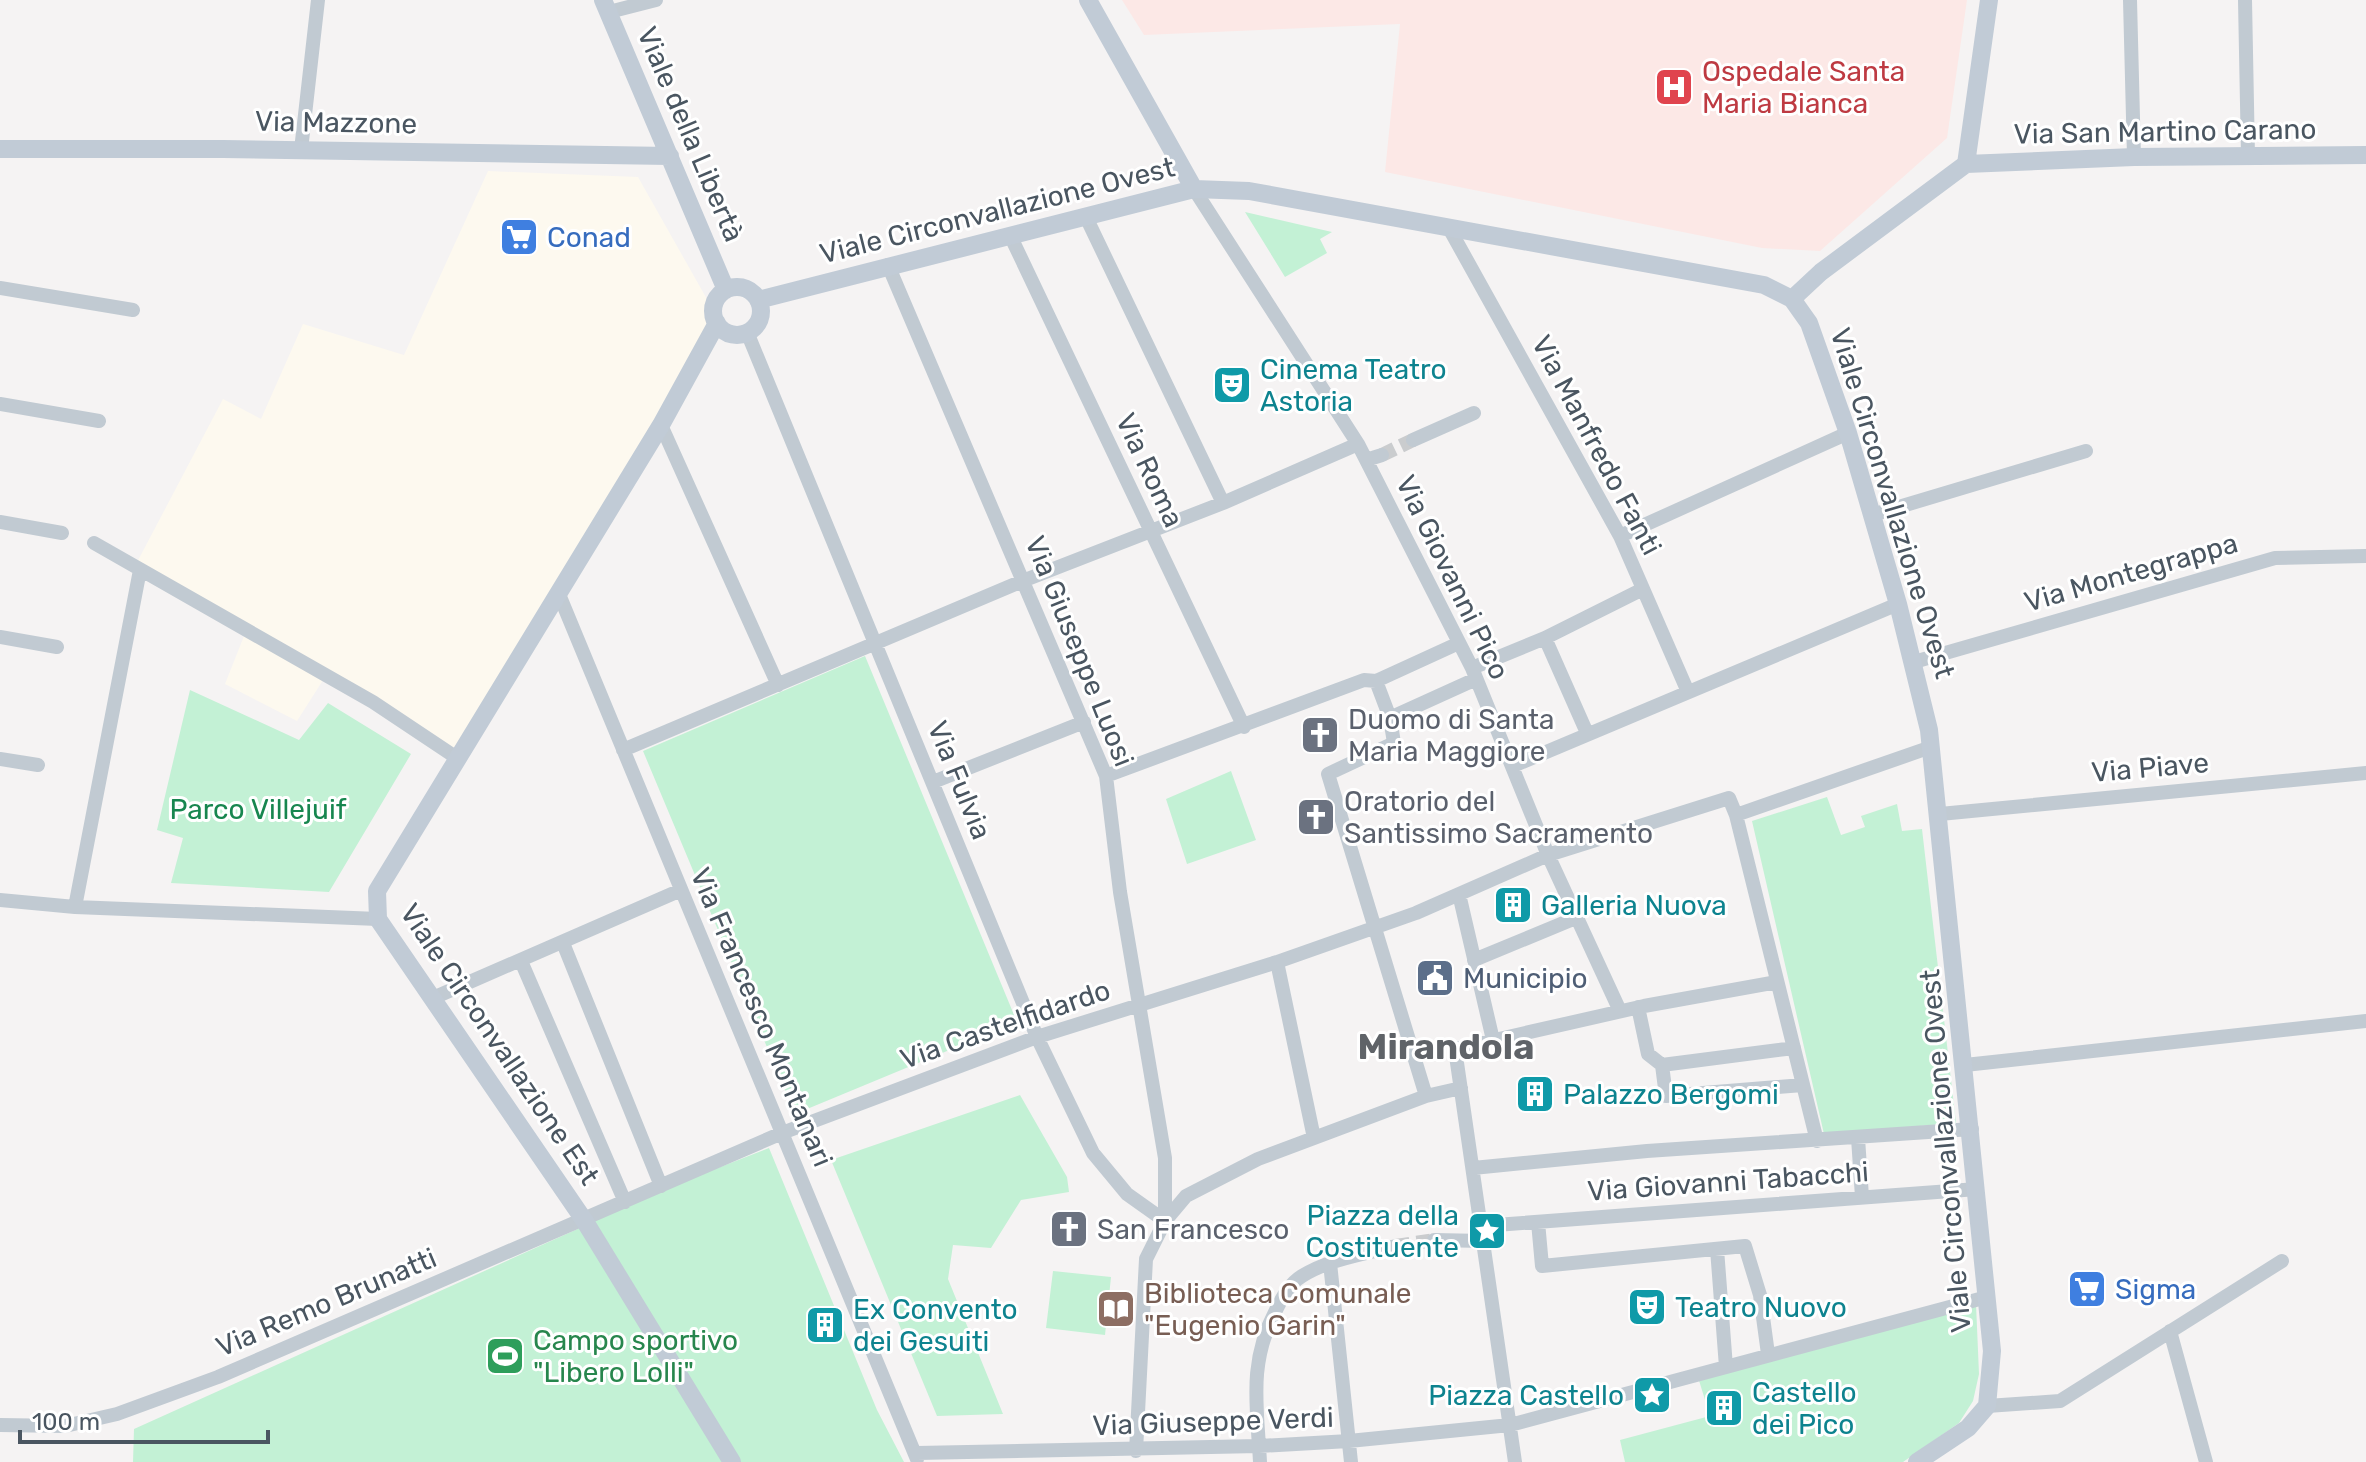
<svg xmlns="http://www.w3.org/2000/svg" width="2366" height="1462" font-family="Rubik,sans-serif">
<rect width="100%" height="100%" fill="#f5f3f3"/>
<path fill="#fdf9ef" d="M488,171L638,177L721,324L459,753L325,677L297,721L225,684L246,631L134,568L223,399L261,419L303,324L404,355Z"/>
<path fill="#fce8e6" d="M1122,0H1967L1947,138L1820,251L1762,248L1385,172L1400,24L1144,35Z"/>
<path fill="#c3f1d5" d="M1245,212L1332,232L1320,239L1327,253L1285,277Z
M865,656L1017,1022L795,1114L643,751Z
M190,690L299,740L328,703L411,754L329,892L171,883L183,838L157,830Z
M1231,771L1256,840L1187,864L1166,799Z
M1827,797L1841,835L1865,827L1861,816L1897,804L1902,831L1922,829L1956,1123L1824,1134L1752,821Z
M1020,1095L1067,1177L1069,1192L1021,1200L991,1248L953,1245L948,1279L1003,1414L937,1416L831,1160Z
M769,1148L877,1410L904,1462H734L584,1220Z
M582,1227L728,1462H133L134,1429Z
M1053,1271L1111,1277L1105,1335L1046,1328Z
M1976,1304L1979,1374L1973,1401L1959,1423L1903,1462H1625L1620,1440L1710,1416L1697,1374Z"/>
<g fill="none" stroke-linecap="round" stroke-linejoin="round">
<path stroke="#caccce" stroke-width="14" stroke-dasharray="14 7" stroke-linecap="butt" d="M1382,455L1413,440
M1396,1246L1434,1240"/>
<path stroke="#c1cad2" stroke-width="14" d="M2130,0L2134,157
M2245,0L2248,156
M609,12L656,0
M301,150L318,0
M1194,189L1358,444L1472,668L1548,855L1620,1011
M1086,217L1223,503
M1449,228L1620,536L1688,692
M1010,235L1244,727
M888,265L1106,776L1120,892L1165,1158V1221
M0,288L133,310
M747,332L1037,1037L1093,1153L1127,1194L1165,1221
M0,404L99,421
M661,425L778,685
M1413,440L1474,413
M1366,460L1382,455
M1872,515L2086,451
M0,522L62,533
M1620,536L1848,433
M94,543L373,702L457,758
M558,592L917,1459
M0,637L57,647
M1545,638L1587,733
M1459,643L1376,681L1390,718L1476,679
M1914,662L2275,558L2366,556
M1472,668L1545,638L1643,589
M1390,718L1394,743L1328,774L1426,1096
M623,750L1025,580L1223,503L1358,444
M0,759L38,765
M1513,766L1898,604
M1106,776L1364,680L1376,681
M933,782L1084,722
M1940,814L2366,773
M1736,815L1931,747
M1459,894L1493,1040
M0,900L75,907L378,919
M75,907L140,570
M563,943L661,1186
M1474,960L1578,917
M521,961L625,1202
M1277,962L1314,1138
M433,998L681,890
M1638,1007L1648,1054L1662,1065
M1794,1048L1662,1065L1666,1096L1803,1085
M1965,1065L2366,1021
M1858,1138L1862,1197
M1473,1168L1647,1151L1972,1129
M1538,1222L1542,1266L1745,1246L1760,1295L1768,1354
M1482,1226L1977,1189
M1434,1240L1484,1241
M1717,1249L1726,1367
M1330,1263L1351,1462
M2170,1331L2206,1462
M1987,1406L2060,1401L2282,1261
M0,1425L65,1426L117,1414L218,1377L782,1133L1037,1037L1277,962L1416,913L1548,855L1729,798L1736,815L1817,1141
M1136,1451L1146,1259L1165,1221L1186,1196L1258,1159L1426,1096L1461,1088
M917,1453L1259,1446L1349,1441L1510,1425L1987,1297
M1260,1462C1257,1405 1248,1363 1276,1310C1282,1298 1289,1284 1302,1276C1329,1259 1365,1254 1396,1246
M1515,1462L1455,1049L1644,1006L1777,982"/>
<path stroke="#c1cbd6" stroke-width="18" d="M603,0L726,290
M1088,0L1194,189
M0,149H223L670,156
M1966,164L2134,157L2366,155
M1966,164L1989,0
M713 311a24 24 0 1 1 48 0a24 24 0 1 1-48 0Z
M1792,299L1821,272L1966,164
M758,300L1194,189L1249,191L1764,285L1792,299L1809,323L1848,433L1898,604L1929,730L1992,1351L1987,1406L1968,1428L1917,1462
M717,323L661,425L377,891L378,919L584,1220L732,1462"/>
</g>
<defs>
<g id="hospital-square" transform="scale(2)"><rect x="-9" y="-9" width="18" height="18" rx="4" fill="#e0444e" stroke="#fff"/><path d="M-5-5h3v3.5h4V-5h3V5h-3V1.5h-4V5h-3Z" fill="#fff"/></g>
<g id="supermarket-square" transform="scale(2)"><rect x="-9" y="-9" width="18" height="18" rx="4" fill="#3f7fe0" stroke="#fff"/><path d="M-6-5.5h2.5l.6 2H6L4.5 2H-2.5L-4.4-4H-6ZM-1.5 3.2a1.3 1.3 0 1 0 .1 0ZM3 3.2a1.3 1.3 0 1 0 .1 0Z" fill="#fff"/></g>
<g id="theatre-square" transform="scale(2)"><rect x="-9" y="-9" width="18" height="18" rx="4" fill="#0f9aa8" stroke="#fff"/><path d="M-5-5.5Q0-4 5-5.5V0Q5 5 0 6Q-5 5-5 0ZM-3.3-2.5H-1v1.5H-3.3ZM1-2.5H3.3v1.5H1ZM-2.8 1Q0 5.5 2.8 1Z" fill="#fff"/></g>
<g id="church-square" transform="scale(2)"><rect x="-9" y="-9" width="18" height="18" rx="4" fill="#6b7280" stroke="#fff"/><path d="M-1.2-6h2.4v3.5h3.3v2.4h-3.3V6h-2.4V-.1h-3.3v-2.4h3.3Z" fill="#fff"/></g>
<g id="building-square" transform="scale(2)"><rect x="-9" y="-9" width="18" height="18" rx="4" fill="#0f9aa8" stroke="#fff"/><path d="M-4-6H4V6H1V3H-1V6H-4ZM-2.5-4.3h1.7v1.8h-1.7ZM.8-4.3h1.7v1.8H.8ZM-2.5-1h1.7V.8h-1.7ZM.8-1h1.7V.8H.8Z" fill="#fff"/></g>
<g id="civic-square" transform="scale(2)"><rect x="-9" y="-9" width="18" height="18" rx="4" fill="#5c6f8a" stroke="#fff"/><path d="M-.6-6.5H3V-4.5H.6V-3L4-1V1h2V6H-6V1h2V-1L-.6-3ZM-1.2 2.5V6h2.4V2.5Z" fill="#fff"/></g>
<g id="sight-square" transform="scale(2)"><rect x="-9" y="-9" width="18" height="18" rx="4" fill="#0f9aa8" stroke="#fff"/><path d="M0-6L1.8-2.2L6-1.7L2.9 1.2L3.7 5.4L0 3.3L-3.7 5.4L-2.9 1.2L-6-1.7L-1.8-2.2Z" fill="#fff"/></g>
<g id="library-square" transform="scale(2)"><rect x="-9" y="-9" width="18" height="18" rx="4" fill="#8d6e63" stroke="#fff"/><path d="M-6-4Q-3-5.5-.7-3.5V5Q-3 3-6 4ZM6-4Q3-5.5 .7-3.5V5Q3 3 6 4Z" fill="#fff"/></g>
<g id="stadium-square" transform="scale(2)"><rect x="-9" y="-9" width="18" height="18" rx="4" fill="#2e9e5b" stroke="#fff"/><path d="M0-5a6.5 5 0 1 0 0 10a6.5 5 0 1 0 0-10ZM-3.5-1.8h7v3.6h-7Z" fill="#fff"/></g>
</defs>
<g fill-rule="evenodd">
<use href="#hospital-square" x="1674" y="87"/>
<use href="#supermarket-square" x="519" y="237"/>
<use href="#theatre-square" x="1232" y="385"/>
<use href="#church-square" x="1320" y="735"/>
<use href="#church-square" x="1316" y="817"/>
<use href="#building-square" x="1513" y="905"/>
<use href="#civic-square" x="1435" y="978"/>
<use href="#building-square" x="1535" y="1094"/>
<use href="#church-square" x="1069" y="1229"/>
<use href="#sight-square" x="1487" y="1231"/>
<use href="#supermarket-square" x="2087" y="1289"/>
<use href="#theatre-square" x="1647" y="1307"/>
<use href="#library-square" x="1116" y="1309"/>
<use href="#building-square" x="825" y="1325"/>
<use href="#stadium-square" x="505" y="1356"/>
<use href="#sight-square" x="1652" y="1395"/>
<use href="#building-square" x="1724" y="1408"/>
</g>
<g text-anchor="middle" stroke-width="6" stroke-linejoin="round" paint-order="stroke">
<g font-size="28" fill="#be3a42" stroke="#fff" text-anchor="start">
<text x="1702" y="81">Ospedale Santa<tspan x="1702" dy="32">Maria Bianca</tspan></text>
</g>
<g font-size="28" fill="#4a5661" stroke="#fff">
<text transform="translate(336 122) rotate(1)" y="10">Via Mazzone</text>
<text transform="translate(2165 131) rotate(-1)" y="10">Via San Martino Carano</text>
<text transform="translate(691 134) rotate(67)" y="10">Viale della Libertà</text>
<text transform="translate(997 210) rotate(-14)" y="10">Viale Circonvallazione Ovest</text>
<text transform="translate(1597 445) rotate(62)" y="10">Via Manfredo Fanti</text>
<text transform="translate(1150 470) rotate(65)" y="10">Via Roma</text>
<text transform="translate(1893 503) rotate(73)" y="10">Viale Circonvallazione Ovest</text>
<text transform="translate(2131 572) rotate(-16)" y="10">Via Montegrappa</text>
<text transform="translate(1453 577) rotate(64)" y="10">Via Giovanni Pico</text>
<text transform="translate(1080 651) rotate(68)" y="10">Via Giuseppe Luosi</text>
<text transform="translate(2150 767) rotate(-5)" y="10">Via Piave</text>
<text transform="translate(960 780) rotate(68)" y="10">Via Fulvia</text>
<text transform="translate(762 1017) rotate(67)" y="10">Via Francesco Montanari</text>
<text transform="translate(1005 1024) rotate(-19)" y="10">Via Castelfidardo</text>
<text transform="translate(500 1044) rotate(56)" y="10">Viale Circonvallazione Est</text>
<text transform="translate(1945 1151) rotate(-95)" y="10">Viale Circonvallazione Ovest</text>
<text transform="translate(1728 1181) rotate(-4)" y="10">Via Giovanni Tabacchi</text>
<text transform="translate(326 1302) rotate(-23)" y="10">Via Remo Brunatti</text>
<text transform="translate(1213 1421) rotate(-2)" y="10">Via Giuseppe Verdi</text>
</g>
<g font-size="28" fill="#366cbe" stroke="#fff" text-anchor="start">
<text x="547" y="247">Conad</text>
<text x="2115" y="1299">Sigma</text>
</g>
<g font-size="28" fill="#0d838f" stroke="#fff" text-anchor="start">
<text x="1260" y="379">Cinema Teatro<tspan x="1260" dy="32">Astoria</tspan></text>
<text x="1541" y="915">Galleria Nuova</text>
<text x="1563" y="1104">Palazzo Bergomi</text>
<text x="1459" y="1225" text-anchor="end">Piazza della<tspan x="1459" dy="32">Costituente</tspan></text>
<text x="1675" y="1317">Teatro Nuovo</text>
<text x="853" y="1319">Ex Convento<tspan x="853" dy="32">dei Gesuiti</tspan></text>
<text x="1752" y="1402">Castello<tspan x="1752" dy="32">dei Pico</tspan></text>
<text x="1624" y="1405" text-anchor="end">Piazza Castello</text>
</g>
<g font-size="28" fill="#5b616d" stroke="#fff" text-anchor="start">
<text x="1348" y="729">Duomo di Santa<tspan x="1348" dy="32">Maria Maggiore</tspan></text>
<text x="1344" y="811">Oratorio del<tspan x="1344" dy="32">Santissimo Sacramento</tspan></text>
<text x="1097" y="1239">San Francesco</text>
</g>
<g font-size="28" fill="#17864f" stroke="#fff">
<text x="258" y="819">Parco Villejuif</text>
</g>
<g font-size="28" fill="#4e5e75" stroke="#fff" text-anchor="start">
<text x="1463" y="988">Municipio</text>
</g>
<g font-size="28" fill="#785e54" stroke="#fff" text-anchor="start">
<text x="1144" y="1303">Biblioteca Comunale<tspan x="1144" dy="32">"Eugenio Garin"</tspan></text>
</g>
<g font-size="28" fill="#27864d" stroke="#fff" text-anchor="start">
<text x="533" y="1350">Campo sportivo<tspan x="533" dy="32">"Libero Lolli"</tspan></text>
</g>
<g font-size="36" font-weight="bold" fill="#5f6368" stroke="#fff">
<text x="1446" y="1059">Mirandola</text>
</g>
</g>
<path d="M20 1430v12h248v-12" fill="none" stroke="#4a5661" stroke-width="4"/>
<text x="32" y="1430" font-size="24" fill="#4a5661" stroke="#ffffff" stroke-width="6" paint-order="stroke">100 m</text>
</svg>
